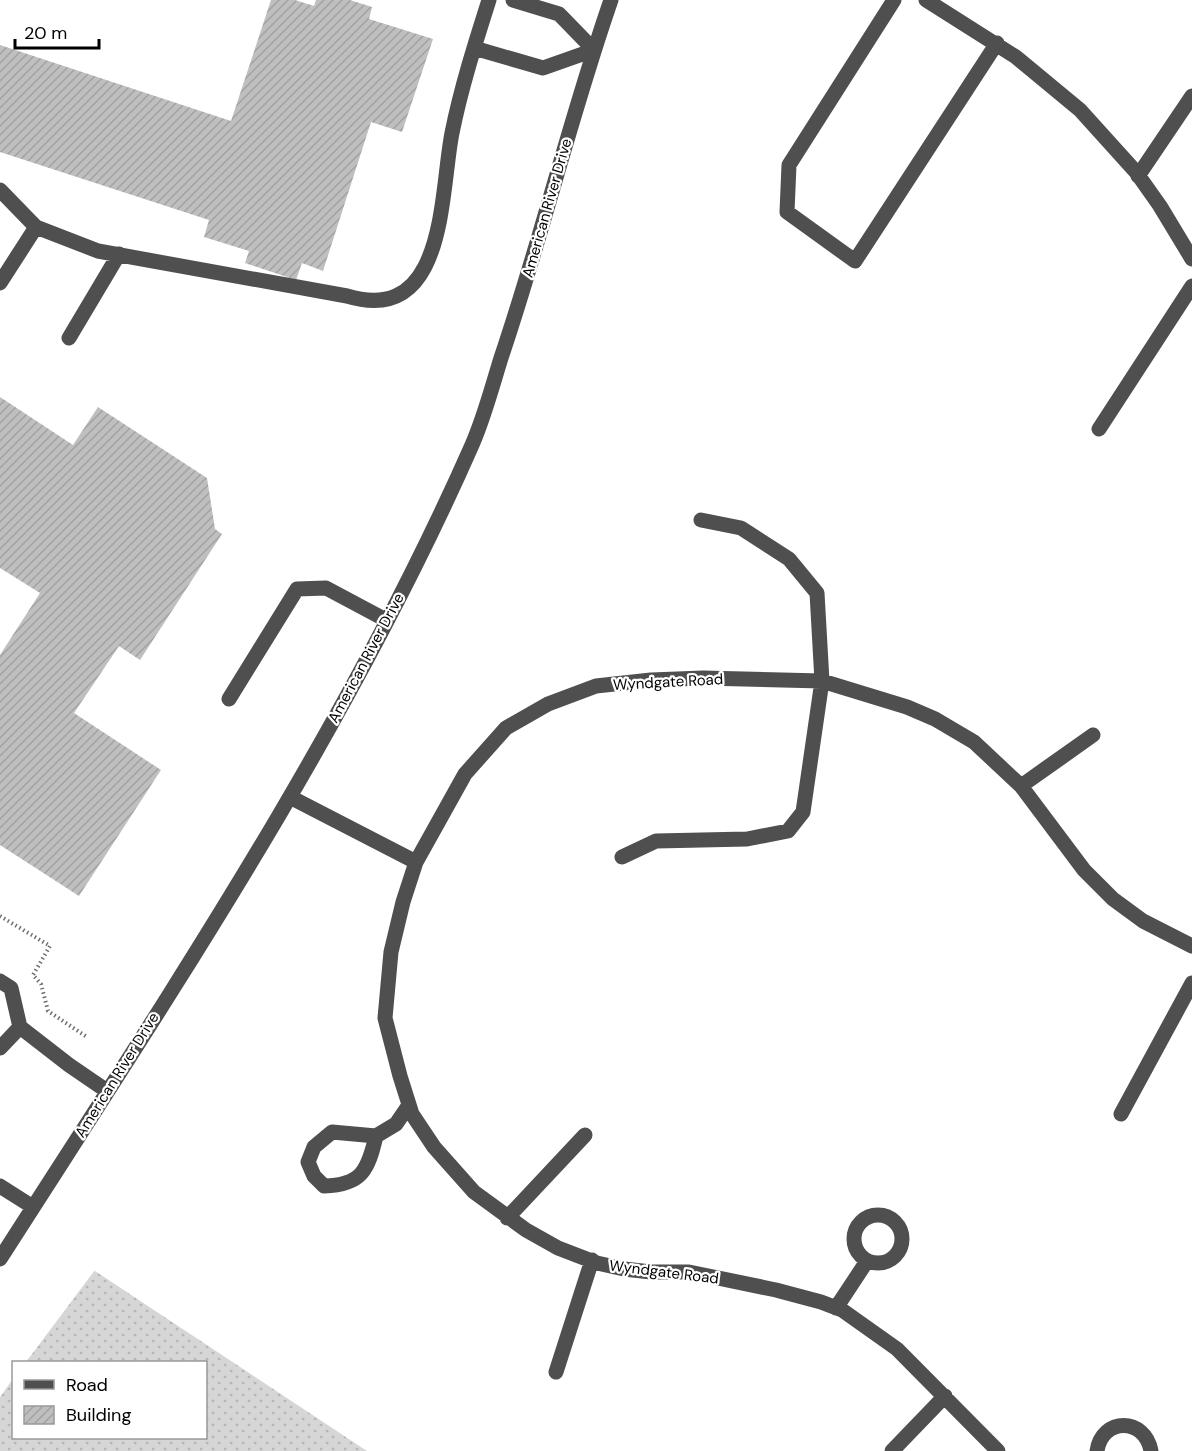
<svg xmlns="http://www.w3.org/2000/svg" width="1192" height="1451" font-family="'DM Sans',sans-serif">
<defs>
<pattern id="grass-dots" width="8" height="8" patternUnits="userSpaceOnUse" patternTransform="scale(1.5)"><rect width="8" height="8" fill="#d6d6d6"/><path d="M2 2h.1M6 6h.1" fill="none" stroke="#b6b6b6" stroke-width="1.8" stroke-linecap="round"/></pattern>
<pattern id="building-hatch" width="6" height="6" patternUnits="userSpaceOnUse" patternTransform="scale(1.5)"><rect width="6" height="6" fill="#bfbfbf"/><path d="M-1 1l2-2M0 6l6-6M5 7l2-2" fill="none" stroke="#a2a2a2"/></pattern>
</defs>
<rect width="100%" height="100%" fill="#fff"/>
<path fill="url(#grass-dots)" d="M95,1270V1271L367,1451H0V1397L13,1379L14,1438H206V1362H26Z"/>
<path fill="url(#building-hatch)" d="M271,0H295L314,6L316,0H350L372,7L369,19L433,39L402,132L371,122L323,271L302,263L296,280L245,263L249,251L204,237L209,220L0,152V45L231,121Z
M0,397L73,445L98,407L207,478L215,529L222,534L140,660L119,646L74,713L161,770L79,896L0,845V655L40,593L0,568Z"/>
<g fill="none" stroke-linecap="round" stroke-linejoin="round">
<path stroke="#717171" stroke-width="4" stroke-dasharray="1.5 3" stroke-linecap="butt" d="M0,916L50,946L33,975L41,984L48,1011L87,1037"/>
<path stroke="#4f4f4f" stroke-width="15" d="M894,0L789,165L787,212L855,261L997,43
M926,0L1016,57L1080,110L1136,172L1160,206L1192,259
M474,48L543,68L594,50L559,14L513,0
M1138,176L1192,96
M0,190L36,227L98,251L347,296C447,326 440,193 452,133C461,88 475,44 489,0
M0,283L36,227
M69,338L119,254
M1099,429L1192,286
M229,699L297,589L326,588L386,620
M1021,786L1093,735
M290,797L416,862
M622,857L656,841L747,839L788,831L803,812L822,681L817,593L789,559L741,528L701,520
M0,981L11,988L20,1027
M0,1048L20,1027L69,1065L107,1091
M1121,1114L1192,983
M376,1136C368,1170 362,1185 324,1186L314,1176L308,1162L314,1147L332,1132L376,1136L396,1124L409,1105
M0,1186L33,1207
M854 1239a24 24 0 1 1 48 0a24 24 0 1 1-48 0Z
M507,1218L585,1135
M0,1259C169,995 345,733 472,445C484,418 492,387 501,358C541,240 570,118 611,0
M836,1308L867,1261
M556,1372L592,1260
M892,1451L945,1396
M998,1451L897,1349L842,1310L821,1302L776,1290L689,1272H651L624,1269L597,1263L558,1248L526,1230L474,1192L434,1147L412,1114L400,1076L385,1018L391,952L403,902L416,862L465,774L506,728L548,704L596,686L651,680L703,678L822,681L907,707L935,719L974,742L1021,786L1084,870L1113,899L1143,921L1192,946
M1097,1451C1102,1417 1145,1417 1151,1451"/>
</g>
<g text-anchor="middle" stroke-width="4.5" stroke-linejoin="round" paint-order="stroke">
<g font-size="15" fill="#000" stroke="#fff">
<text transform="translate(547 208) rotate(-74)" y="5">American River Drive</text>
<text transform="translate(366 658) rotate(-62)" y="5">American River Drive</text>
<text transform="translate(668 682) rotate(-3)" y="5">Wyndgate Road</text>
<text transform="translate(117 1075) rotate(-58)" y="5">American River Drive</text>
<text transform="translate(664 1272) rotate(7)" y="5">Wyndgate Road</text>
</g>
</g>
<rect x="12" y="1361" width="195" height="78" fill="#ffffff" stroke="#999999" stroke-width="1.5"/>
<rect x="24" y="1380" width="30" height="9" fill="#4f4f4f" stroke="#999999" stroke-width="1.5"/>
<text x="66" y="1391" font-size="18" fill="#000000">Road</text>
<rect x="24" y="1406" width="30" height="18" fill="url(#building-hatch)" stroke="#999999" stroke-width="1.5"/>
<text x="66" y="1421" font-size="18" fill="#000000">Building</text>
<path d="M15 39v9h84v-9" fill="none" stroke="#000000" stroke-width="3"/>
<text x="24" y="39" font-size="18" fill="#000000" stroke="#ffffff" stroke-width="4.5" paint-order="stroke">20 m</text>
</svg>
